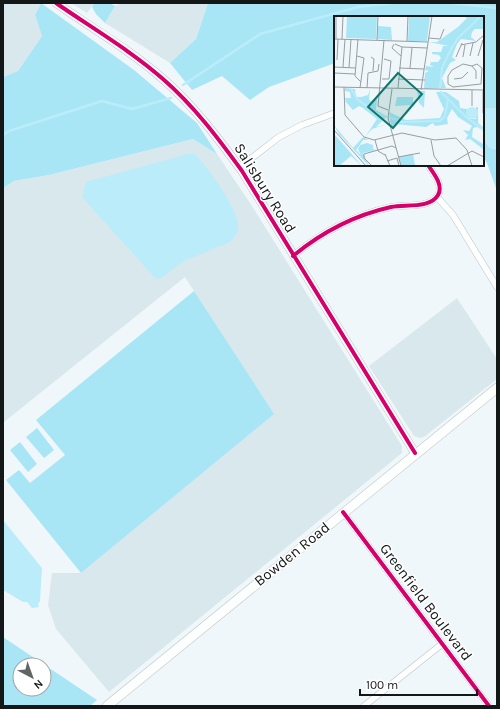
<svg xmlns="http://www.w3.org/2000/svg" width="500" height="709" font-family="Karla,sans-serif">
<rect width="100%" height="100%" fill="#f0f7fa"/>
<path fill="#d9e8ec" d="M3,3H41L35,15L42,36L18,71L3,77Z
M71,3H94L87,13Z
M122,3H208L196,39L170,63L105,23L115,6Z
M193,139L217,154L252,206L402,446V453L109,692L56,629L48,605L52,573H81L273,414L185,277L4,422L3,420V188L14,181L49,175Z
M457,298L497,359V379L424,437L420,438L414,436L369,366Z"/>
<path fill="#a8e6f6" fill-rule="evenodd" d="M41,3L134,70L197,123L217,154L193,139L49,175L14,181L3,188V77L18,71L42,36L35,15Z
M94,3H110L115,6L105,23L96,14L92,7Z
M208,3H497V108H483V17H335V63L269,87L250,100L222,76L192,90L170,63L196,39Z
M483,139L490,148L497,149V191L487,163L483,157Z
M194,291L274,414L81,573L6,480L19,470L30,483L65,455L36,420Z
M37,428L54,450L44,458L26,437Z
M20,442L37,464L28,472L10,450Z
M3,637L97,700L90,706H3ZM20,665H44V689H20Z"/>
<path fill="#bbecfa" d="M483,108H497V149L490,148L483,139Z
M188,154H195C207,167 241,212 238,229C237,234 233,238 230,242L184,261L161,278L156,279L82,197L86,182Z
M3,520L42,568L40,601L38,604L39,607L32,608L27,602H23L3,590Z"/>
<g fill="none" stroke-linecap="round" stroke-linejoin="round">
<path stroke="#bbecfa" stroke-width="2.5" d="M452,3L497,8
M183,85L260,34L358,7L393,3
M3,135L9,131L102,101L132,109L171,98"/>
<g stroke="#bdc3c5" stroke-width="7">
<path id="minor" d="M240,167L279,137L302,125L335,113
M437,197L453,215L497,287
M293,256C322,232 355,215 391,207C405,204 430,209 438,195C444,185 433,173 428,165
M343,512L489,706
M364,706L442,644"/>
</g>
<g stroke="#bdc3c5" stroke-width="9">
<path id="tertiary" d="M56,3C92,28 130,50 163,79C194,106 218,138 242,171L415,453"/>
</g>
<g stroke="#bdc3c5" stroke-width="10">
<path id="secondary" d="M107,706L497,388"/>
</g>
<use href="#minor" stroke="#fdfefe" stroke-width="6"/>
<use href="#tertiary" stroke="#fdfefe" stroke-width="8"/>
<use href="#secondary" stroke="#fdfefe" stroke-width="9"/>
<g stroke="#fff" stroke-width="6">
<path id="cycleway" d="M56,3C92,28 130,50 163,79C194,106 218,138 242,171L415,453
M293,256C322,232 355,215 391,207C405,204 430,209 438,195C444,185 433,173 428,165
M343,512L489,706"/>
</g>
<use href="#cycleway" stroke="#d6006c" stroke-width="4"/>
</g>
<g text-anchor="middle" stroke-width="3" stroke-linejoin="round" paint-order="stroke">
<g font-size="15" fill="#131718" stroke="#fff">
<text transform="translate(265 188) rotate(58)" y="5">Salisbury Road</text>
<text transform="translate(292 554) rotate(-39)" y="5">Bowden Road</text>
<text transform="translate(426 602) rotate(53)" y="5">Greenfield Boulevard</text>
</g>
</g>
<g transform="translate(334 16)">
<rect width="150" height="150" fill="#f0f7fa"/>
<path d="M13,0H43L42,23L12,22ZM75,0H96L93,25H74ZM129,0H150V13H141L138,16L137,21L142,25L127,23L123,28L118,41L122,44L116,47L108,62L112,72L90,73L91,57L95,55L91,54L92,50L100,51L96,49L97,46H104L107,42L105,39L98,38V36H107L109,30H115L95,26H103L124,11L133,2ZM44,10L57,11L58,24L43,23ZM11,72L21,73L22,81H27L34,79L36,73L35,84L41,87L38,84L43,82L42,94L53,100L42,111L54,108L38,113L31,121L43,103L29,92L25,90L19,94L12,86L11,82H17L16,76L11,75ZM83,75H91L90,92L85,87ZM102,76H112L125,85L126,92L133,93L135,103H142V91H144V107L150,112V115L143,111L139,112L138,121L149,128V133L136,123L131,124L134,119L129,114L135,115L138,110L124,101L118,93L113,102L114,108L101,110L99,107L92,111L61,108L57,111L55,96L72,104L106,102L110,93ZM63,81H79V89L61,90ZM0,109L19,132L29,121L34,124H29L22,134L27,139L24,133L26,129L33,127L39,129V133L42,134L29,137L35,150L5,118ZM0,118L8,127L28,150L17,140L5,150H0ZM79,138L81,149L67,150L65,141Z" fill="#a8e6f6"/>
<path d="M132 97a6 6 0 1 1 12 0a6 6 0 1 1-12 0Z" fill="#bbecfa"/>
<path fill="none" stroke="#bbecfa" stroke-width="2" d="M106,72L108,52L117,33L124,22L147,0M17,73L24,84L42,97L53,101M106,75L133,102L150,114M55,101L68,106L106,105L111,100L114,83"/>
<path fill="none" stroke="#989da0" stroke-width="1" d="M95,22L106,23L110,13M0,23L94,26M2,23V0M8,23L9,0M24,23L21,60L27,66M43,24L44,0M50,24L44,90L54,94M73,25L74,0M60,28L58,32L67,40M61,28L68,31L93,32M127,29L142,26L150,19M23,40L30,42L26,72M136,40L139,27M144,40L149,24M37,41L40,43L39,55M122,41L128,27M129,41L131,29M3,44L4,23M138,50L129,48L118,54L114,60V68L119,71L147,68M138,50L143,48L148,52L147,68M138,50L142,55V63M0,51L22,52M9,51L11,23M15,52L17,23M65,52L90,53M76,52L78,32M0,57L21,58M48,63H55L57,45L50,43M64,63L91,64M120,63L128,62L134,56M0,71L150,74M10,71L11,99L30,121L40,124L68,117L101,124L122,122L133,134L138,150M33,72L34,57L44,55L45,48M64,72L68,31M58,73L54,102L67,150M87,74L98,0M138,74V90M149,75V97M0,114L32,150M41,124L44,135L51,139M97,124L100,140L107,150M51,138L56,150M64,141L86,137M53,145L63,142L65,150M38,150L30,142V138L58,130L62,132M113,150L138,135L150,141"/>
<path fill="#0f766e" fill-opacity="0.15" stroke="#0f766e" stroke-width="2" d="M64,57L88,78L59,112L34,91Z"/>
<rect width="150" height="150" fill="none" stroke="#131718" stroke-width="2"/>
</g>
<rect width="500" height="709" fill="none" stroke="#131718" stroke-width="8"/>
<g transform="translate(32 677) rotate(139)"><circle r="19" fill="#ffffff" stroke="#a1a2a3"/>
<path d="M0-3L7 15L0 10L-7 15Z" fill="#606567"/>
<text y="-6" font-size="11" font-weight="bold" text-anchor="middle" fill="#131718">N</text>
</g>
<path d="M360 689v6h117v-6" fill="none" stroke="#131718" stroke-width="2"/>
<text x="366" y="689" font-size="12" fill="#131718" stroke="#ffffff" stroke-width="3" paint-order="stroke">100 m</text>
</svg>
